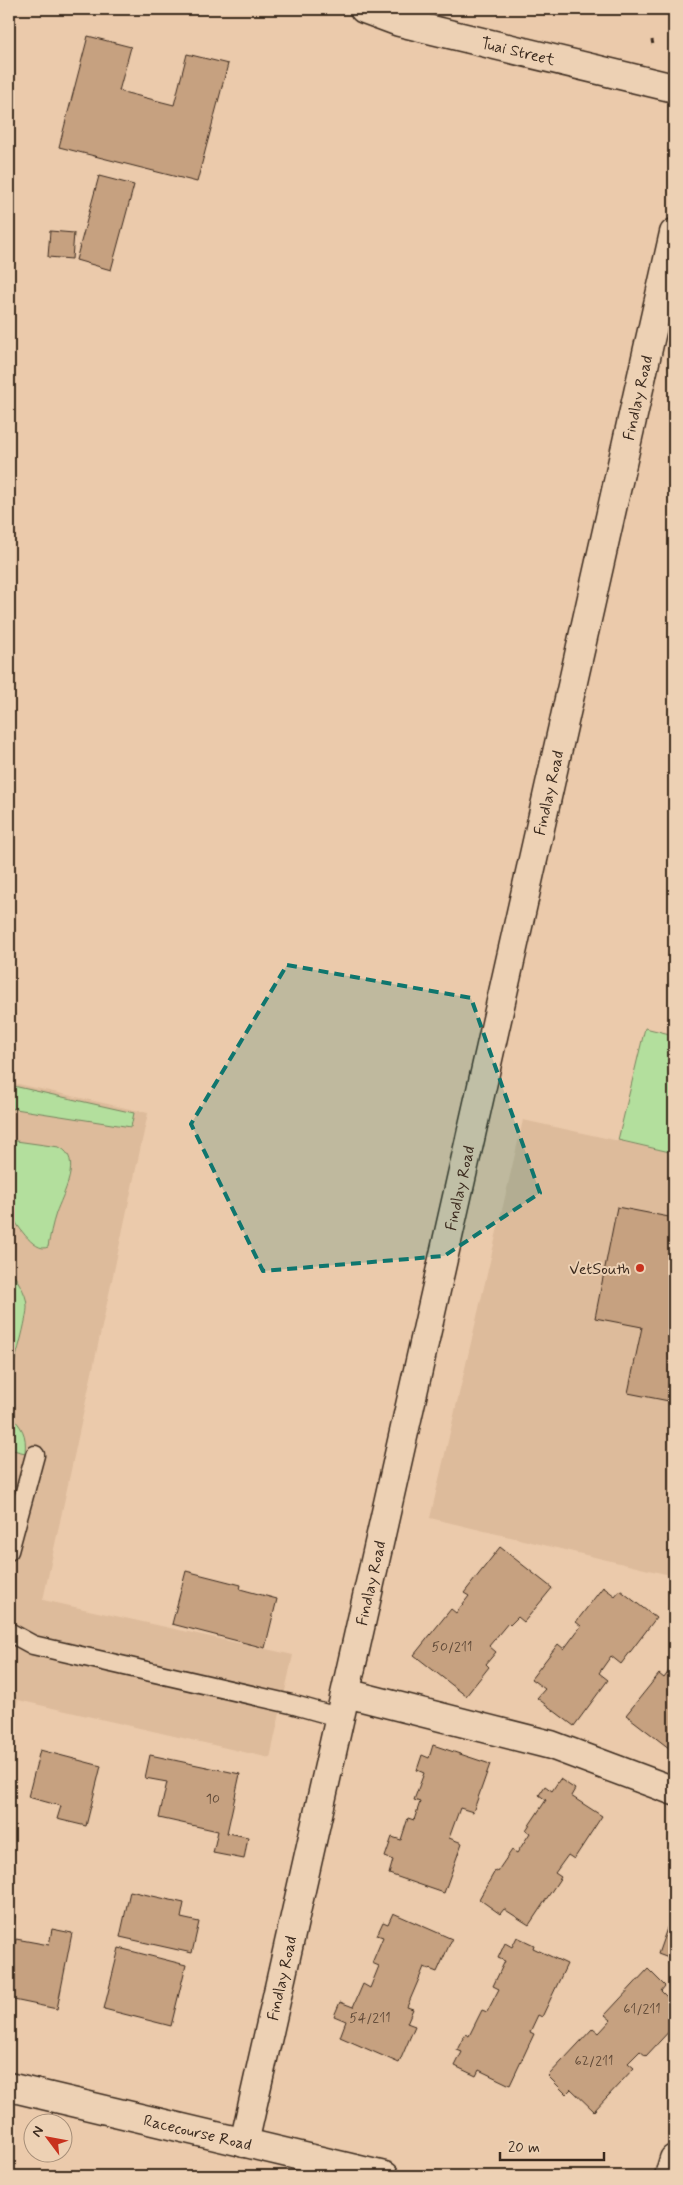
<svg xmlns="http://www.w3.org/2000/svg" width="683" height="2185" font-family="Mynerve,sans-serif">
<rect width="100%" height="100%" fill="#ebcaab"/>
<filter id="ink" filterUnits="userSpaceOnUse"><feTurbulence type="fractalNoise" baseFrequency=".02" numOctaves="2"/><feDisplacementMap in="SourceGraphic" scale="10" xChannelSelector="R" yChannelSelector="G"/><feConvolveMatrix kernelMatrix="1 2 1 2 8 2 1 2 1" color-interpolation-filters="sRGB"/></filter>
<g filter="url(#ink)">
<path fill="#ddbb9b" d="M9,1082L148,1113L43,1600L293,1655L270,1758L18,1700L9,1737Z
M523,1120L674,1153V1576L430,1518Z"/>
<path fill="#b3df9d" stroke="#77845e" d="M645,1028L674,1035V1153L618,1140Z
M9,1085L134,1113L131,1127L9,1108Z
M9,1140L59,1147C84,1158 62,1196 56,1213C52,1225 50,1236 48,1247C34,1254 14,1221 9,1210C6,1202 9,1152 9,1140Z
M9,1267C15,1278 27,1292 27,1306C28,1315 14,1369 9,1375Z
M9,1413C22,1428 27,1433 25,1453L9,1449Z"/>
<path fill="#c6a180" stroke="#3b2a1e" d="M88,36L131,47L119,91L174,105L187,54L228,64L197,182L59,147Z
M99,176L134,185L111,270L76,260Z
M50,231L74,233L72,259L48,257Z
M617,1207L674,1218V1402L628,1393L642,1327L595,1318Z
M500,1547L552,1588L524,1622L518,1617L510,1625L508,1623L489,1646L496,1652L486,1664L489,1667L466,1696L414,1655L451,1609L456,1613L469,1596L464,1593Z
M186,1571L241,1585L240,1589L277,1599L265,1648L172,1624Z
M603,1587L615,1596L620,1590L656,1618L621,1664L611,1656L599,1673L608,1680L574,1726L537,1698L545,1689L531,1679L558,1644L564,1649L581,1626L576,1622Z
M674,1664V1752L626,1715L659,1674L664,1678Z
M433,1745L490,1764L473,1812L460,1808L449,1838L462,1843L444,1893L389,1874L393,1860L385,1857L392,1837L401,1840L408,1818L414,1820L420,1802L414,1800L424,1773L417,1770L422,1755L429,1758Z
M40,1750L101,1766L86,1826L57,1819L61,1806L28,1797Z
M150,1755L240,1774L227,1833L248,1837L244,1859L213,1853L218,1831L159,1818L167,1782L145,1778Z
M560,1779L575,1789L571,1796L602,1816L574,1859L568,1855L555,1873L561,1877L529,1925L504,1909L500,1914L479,1899L495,1871L497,1872L512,1850L517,1853L530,1833L526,1830L546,1800L539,1795L545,1786L552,1791Z
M130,1891L184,1903L181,1918L199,1922L192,1953L120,1937Z
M674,1908V1960L658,1954Z
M393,1913L452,1939L437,1972L424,1967L407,2007L413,2009L407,2023L415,2026L399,2063L340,2037L346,2021L334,2016L340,2002L353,2007L363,1984L370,1988L379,1966L372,1963L383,1937L377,1935L383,1922L388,1924Z
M9,1914L15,1916L9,1943Z
M52,1929L72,1933L57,2009L9,1999V1974L16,1939L49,1945Z
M517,1937L534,1945L533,1948L567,1964L542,2017L538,2015L530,2032L534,2034L510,2085L479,2070L476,2076L455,2066L462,2052L457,2050L465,2034L469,2036L482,2010L487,2012L499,1989L493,1986L505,1961L498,1958L505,1943L512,1947Z
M119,1948L186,1965L171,2026L104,2009Z
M648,1969L665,1986L661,1991L674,2004V2026L646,2056L640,2051L628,2063L634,2068L594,2111L571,2089L566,2094L548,2076L593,2028L599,2033L611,2020L605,2015Z"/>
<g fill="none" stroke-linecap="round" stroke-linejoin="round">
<g stroke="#3b2a1e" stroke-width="21">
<path id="lane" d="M9,1551L35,1455
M9,1632L33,1645L291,1704L341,1718"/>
</g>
<g stroke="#3b2a1e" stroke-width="31">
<g id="street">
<path id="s1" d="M364,9L399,22L674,88"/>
<path d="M346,1693L551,1745L674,1791"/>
<path d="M669,2176L674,2159"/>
</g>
</g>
<g stroke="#3b2a1e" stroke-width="31">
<g id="secondary">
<path id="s2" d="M9,2087L385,2176"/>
<path id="s3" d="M244,2143L674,233"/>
</g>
</g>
<path stroke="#3b2a1e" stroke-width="3" stroke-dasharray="4 4" stroke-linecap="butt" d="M652,40L653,45"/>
<use href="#lane" stroke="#edd1b4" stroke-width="18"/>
<use href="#street" stroke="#edd1b4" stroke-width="28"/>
<use href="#secondary" stroke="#edd1b4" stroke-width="28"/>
</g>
</g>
<path fill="#0f766e" fill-opacity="0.2" stroke="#0f766e" stroke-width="4" stroke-dasharray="10 6" stroke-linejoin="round" d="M287,965L471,998L540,1193L444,1256L263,1271L191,1124Z"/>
<circle fill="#c8321e" stroke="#edd1b4" stroke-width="2" cx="640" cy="1268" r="5"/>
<g text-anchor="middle" stroke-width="4" stroke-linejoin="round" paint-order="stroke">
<g font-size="14" fill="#5e4836">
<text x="452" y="1651">50/211</text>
<text x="213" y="1803">10</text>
<text x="642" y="2013">61/211</text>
<text x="370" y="2022">54/211</text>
<text x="594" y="2065">62/211</text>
</g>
<g font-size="16" fill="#3b2a1e" stroke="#edd1b4">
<text dy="6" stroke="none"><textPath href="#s1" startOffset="160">Tuai Street</textPath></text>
<text dy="6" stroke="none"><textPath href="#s3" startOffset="1789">Findlay Road</textPath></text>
<text dy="6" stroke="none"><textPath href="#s3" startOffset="1384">Findlay Road</textPath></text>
<text dy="6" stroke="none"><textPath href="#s3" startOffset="979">Findlay Road</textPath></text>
<text dy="6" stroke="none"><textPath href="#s3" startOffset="574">Findlay Road</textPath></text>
<text dy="6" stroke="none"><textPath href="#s3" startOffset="169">Findlay Road</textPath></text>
<text dy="6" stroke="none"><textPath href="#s2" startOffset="194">Racecourse Road</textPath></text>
</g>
<g font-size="16" fill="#3b2a1e" stroke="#edd1b4" text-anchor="end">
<text x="630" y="1274">VetSouth</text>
</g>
</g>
<rect width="683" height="2185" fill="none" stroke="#edd1b4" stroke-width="30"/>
<rect x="15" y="15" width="653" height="2155" fill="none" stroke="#3b2a1e" stroke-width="2" filter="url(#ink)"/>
<g transform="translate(48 2138) rotate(302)"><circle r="24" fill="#edd1b4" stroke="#a68e78"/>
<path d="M0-4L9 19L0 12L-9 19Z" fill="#c8321e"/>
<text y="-8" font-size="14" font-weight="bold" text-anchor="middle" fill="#3b2a1e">N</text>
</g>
<path d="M500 2152v8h104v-8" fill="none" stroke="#3b2a1e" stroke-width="2.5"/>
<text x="508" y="2152" font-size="15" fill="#3b2a1e" stroke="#edd1b4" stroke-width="4" paint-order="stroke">20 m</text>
</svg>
